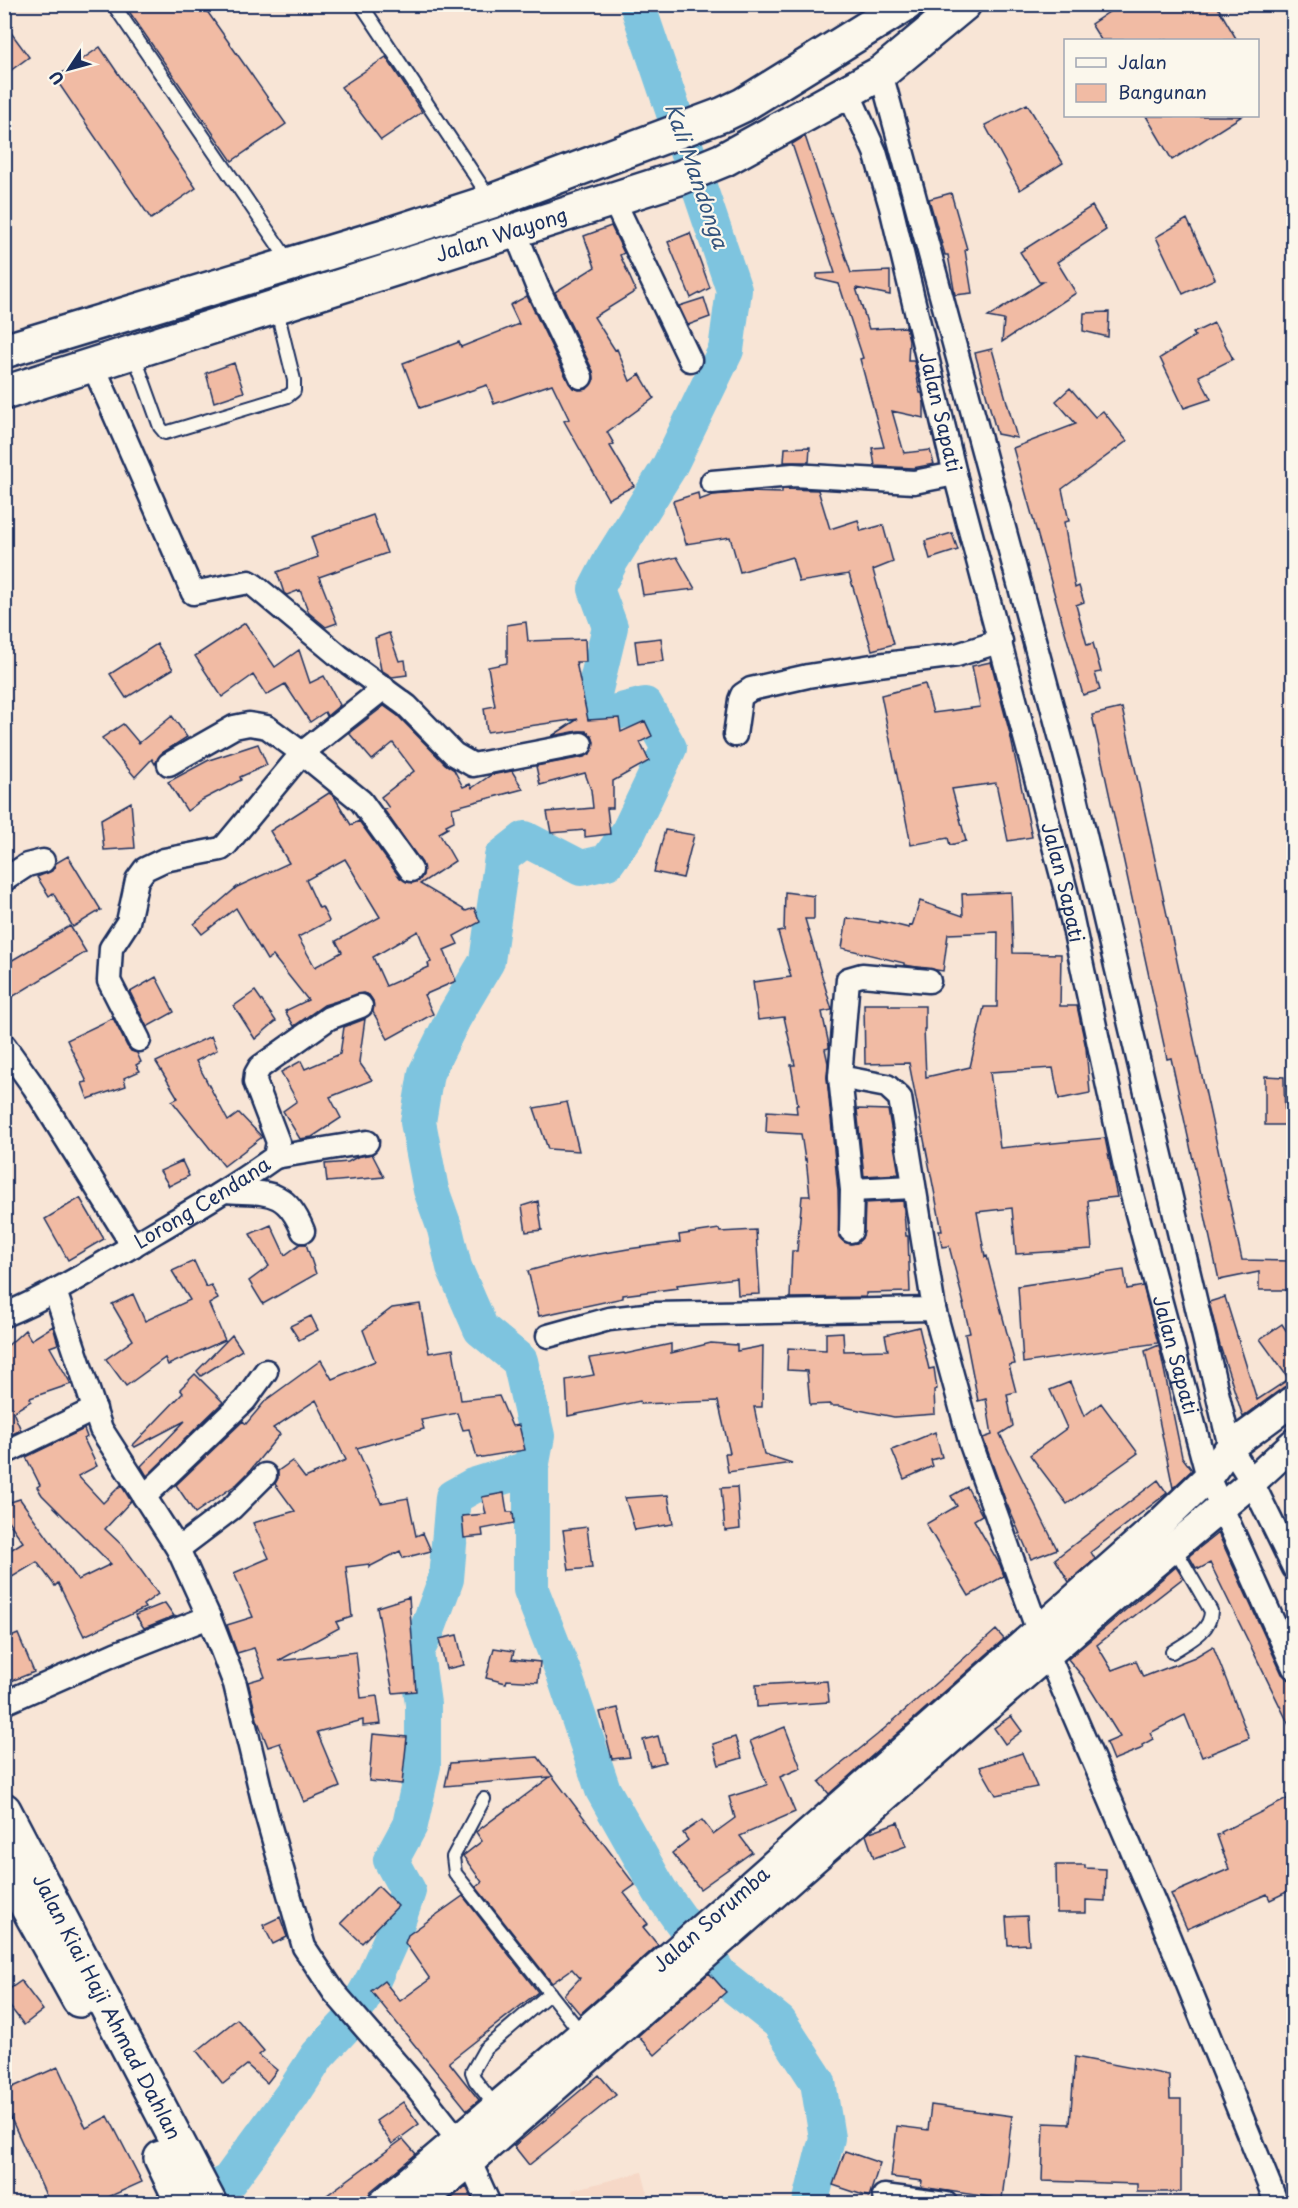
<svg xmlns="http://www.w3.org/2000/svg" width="1298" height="2208" font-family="'Playpen Sans',sans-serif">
<rect width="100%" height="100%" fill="#f8e5d6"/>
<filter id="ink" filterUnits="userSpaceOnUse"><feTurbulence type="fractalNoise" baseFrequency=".0167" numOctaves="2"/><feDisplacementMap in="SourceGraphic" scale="12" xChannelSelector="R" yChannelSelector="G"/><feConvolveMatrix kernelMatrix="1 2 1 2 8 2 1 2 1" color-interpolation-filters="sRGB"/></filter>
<g filter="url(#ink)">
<path fill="#f6d8c7" d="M642,2172L650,2203H575L572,2190Z"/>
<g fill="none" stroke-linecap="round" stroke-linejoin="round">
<path stroke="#7ec4df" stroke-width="36" d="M531,1468V1590L564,1674L603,1790L660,1891L720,1975L779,2022L818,2082L827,2138L810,2204
M185,2204L229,2181L292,2095L318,2055L349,2022L373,1980L392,1937L408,1891L391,1860L410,1825L423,1766V1704L416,1652L428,1628L446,1579L453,1497L473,1486L531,1468L537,1436L520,1361L481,1329L454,1267L445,1229L431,1190L418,1122L426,1073L454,1017L487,961L502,857L525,839L581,868L607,862L628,833L669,748L645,705L588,719L610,627L596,589L611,560L669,467L726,350L734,290L637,4"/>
</g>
<path fill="#f1bba4" stroke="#1b2f5e" stroke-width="1.5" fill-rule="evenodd" d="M124,4H202L286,124L232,161Z
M1121,4H1216L1237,40H1101L1091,24Z
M4,23L29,57L10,71L4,62Z
M100,47L196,188L151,219L55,78Z
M386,57L422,112L381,140L341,87Z
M1027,104L1063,163L1020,190L985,125Z
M1146,116H1242L1172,160Z
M805,136L851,273L890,271V295L856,288L869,329L906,327L909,340L908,361H914L920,393H922L924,403V418L892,411L904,453L930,450L934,464L913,468L875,466L872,448L884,447L860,359L863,358L839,284L817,279V274L835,273L792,144Z
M951,193L967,249L965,250L972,293L955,295L948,255H945L929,199Z
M1092,206L1106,230L1057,262L1076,293L1002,342L1004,320L988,317L1043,282H1039L1020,252Z
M1187,219L1215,279L1183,294L1156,237Z
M611,226L624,253L620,255L636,291L594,317L615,350L617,349L630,381L640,374L654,398L607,432L614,444L610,446L634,486L608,499L564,421L569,419L552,384L494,404L487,385L420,408L403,363L459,342L461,347L519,324L510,305L527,296L569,383L573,388L579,390L587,389L594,379L593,371L555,292L595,267L584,236Z
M690,233L710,288L691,298L668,242Z
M704,298L710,317L688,325L679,306Z
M1109,312L1108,337L1083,331L1084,313Z
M1214,323L1233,359L1199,376L1211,399L1184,408L1160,358L1195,336L1193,333Z
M992,349L1017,438L997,434L975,353Z
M234,363L244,392L214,402L206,373Z
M1070,388L1095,417L1103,411L1127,441L1062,489L1069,521L1064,522L1075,588L1079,586L1084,602L1076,605L1087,645L1093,643L1101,672L1095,673L1100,690L1083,695L1013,448L1076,424L1056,401Z
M810,447L809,462H784L785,448Z
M782,489L818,490L830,529L858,520L861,531L883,525L893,562L873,570L894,644L872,650L849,574L799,582L792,557L740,572L730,537L686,544L673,501L698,493L699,500L713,495L749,492L782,493Z
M373,515L387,553L319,577L337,623L326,627L309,613L300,590L287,595L284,593L277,572L318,557L311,537Z
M952,533L958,550L930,559L925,541Z
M677,557L695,589L643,595L638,566Z
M526,622L528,641L585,639L586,662H576L588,720L619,718L621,732L645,721L652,736L640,742L649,761L613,781V808H607L610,834L585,837V830L551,833L547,812L593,808L591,790L585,773L540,785L536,766L584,757L590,754L594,742L592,736L586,731H578L552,736L578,719L487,732L484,708L495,706L488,667L507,663V625Z
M245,623L275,667L299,650L310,683L324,676L340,705L327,716L325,712L310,722L285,684L266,695L253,675L222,697L195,656Z
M389,633L399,661L405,660L407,675L392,677L381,670L375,638Z
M661,638L664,661L638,664L635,641Z
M157,644L173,669L126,698L110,674Z
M991,662L1010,734L1032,837L1008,841L996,783L952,789L966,841L950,845L948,838L911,845L881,695L925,684L933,713L980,707L972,666Z
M384,706L398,716L445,764L454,770L463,787L470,784L472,788L491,775L512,771L523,789L452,808L454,821L446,825L448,828L439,833L455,861L420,884L466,911L474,908L480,922L454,936L458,944L444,950L456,981L424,995L433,1014L388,1039L373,1012V1001L369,995L363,993L324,1005L294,1026L285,1011L308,1000L273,956L267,960L236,908L202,934L194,924L237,887L289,863L270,831L329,793L334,796L351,825L359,821L400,878L412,883L419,881L423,875L422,863L384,810L389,808L381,797L414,771L393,743L372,760L349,733ZM345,859L380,917L336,941L342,952L315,967L298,937L329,921L322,907L319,908L306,880ZM418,931L431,962L428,963L429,967L386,986L373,957Z
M1122,708L1242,1260L1293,1261V1290H1259V1272L1219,1280L1171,1058L1167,1059L1092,715Z
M172,716L187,737L162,753L155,764L152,759L135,777L102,738L123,724L139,743Z
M258,744L267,765L240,777L241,780L202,800L187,811L168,782L209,760Z
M131,802L135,848L104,850L101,819Z
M665,830L694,835L683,878L654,872Z
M68,856L101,910L73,927L53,893L49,896L37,877L52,871L56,863Z
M785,892L814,896V919H805L832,1010L822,1012L829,1045V1048L825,1049L828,1063L827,1078L838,1191L839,1237L844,1242L850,1244L857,1243L862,1238L864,1231L865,1203L903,1201L906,1236H908L910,1292L866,1293V1297L790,1298L792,1251H797L802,1196H810L806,1159L805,1160L801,1134L766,1132L767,1111L797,1113L796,1105H798L791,1065H795L784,1017L758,1020L753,982L791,977L778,932L784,931Z
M1011,892L1013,953L1061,954L1060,1006H1077L1086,1048L1090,1093L1059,1099L1053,1068L990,1072L1000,1148L1105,1138L1117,1197L1088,1200L1092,1249L1016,1254L1012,1208L977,1212L985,1257L987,1256L1015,1364L1009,1365L1016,1392L1007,1394L1013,1426L1000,1434L1057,1549L1031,1559L1006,1502L983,1438L992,1435L986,1399L978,1401L965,1334L970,1333L963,1304H964L949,1246L942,1247L939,1231H942L909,1063L865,1064L864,1004H889V1006H925V1029H924L926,1077L970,1067L984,1007H997L998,932L948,934L943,971L904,965V963L842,948L847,918L880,923V921L909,928V925L912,926L920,901L963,916L962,894Z
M70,926L86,952L4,1002V965Z
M156,977L174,1012L147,1027L130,992Z
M255,991L276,1021L255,1039L234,1006Z
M113,1018L127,1046L131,1051L137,1053L141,1062L136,1065L140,1071L124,1078L126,1086L88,1099L82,1083L87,1082L67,1040Z
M365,1019L359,1062L372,1080L330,1097L341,1118L312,1137L300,1139L283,1111L297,1101L281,1072L301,1061L305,1069L340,1054L344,1027Z
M211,1036L217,1050L196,1061L228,1121L239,1113L262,1137L224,1166L172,1101L178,1098L156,1062Z
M1265,1076L1284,1077L1285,1125H1265Z
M567,1102L579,1151L548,1149L534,1108Z
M857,1109L888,1110L899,1174L864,1176Z
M372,1154L384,1177L327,1182L325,1164L348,1162L357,1157Z
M182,1161L189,1176L169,1186L160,1171Z
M80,1198L104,1239L68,1260L45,1219Z
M538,1201L542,1230L526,1232L522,1206Z
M271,1225L285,1255L300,1244H306L316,1274L263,1304L249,1281L269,1266L250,1234Z
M719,1229L720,1232L756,1230L760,1294L738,1295L737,1278L677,1285L678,1288L623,1295V1298L539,1316L528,1271L576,1258L628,1249L680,1242L679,1235Z
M194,1261L206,1287L211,1285L218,1299L209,1304L225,1340L168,1365L165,1358L126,1386L106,1359L133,1340L112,1304L133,1294L145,1321L190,1300L172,1271Z
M1124,1270L1127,1289L1143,1286L1158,1343L1023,1363L1018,1286Z
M1225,1297L1257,1400L1289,1379L1260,1339L1282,1324L1293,1341V1384L1284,1387L1243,1417L1220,1346L1209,1302Z
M420,1304L429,1353L453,1349L461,1400L499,1396L512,1426L519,1425L525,1450L477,1458L469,1429L463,1430L457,1413L421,1420L424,1429L357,1448L381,1503L408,1498L416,1536L423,1533L431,1551L403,1558L400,1551L369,1567V1564L346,1567L352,1617L336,1622L339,1628L278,1661L356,1652L361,1698L377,1696L381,1724L363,1726V1720L317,1732L340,1787L304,1802L280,1743L268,1747L257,1719L248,1682L265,1677L254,1648L237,1653L227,1625L253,1617L234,1573L269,1558L253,1523L295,1511L275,1484L278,1478V1471L292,1461L305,1478L346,1460L316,1400L273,1428L280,1434L248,1473L237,1484L195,1513L176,1485L243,1421L246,1424L266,1400L321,1360L332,1379L375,1361L363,1330L392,1308Z
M311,1316L318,1330L299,1340L290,1326Z
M53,1326L58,1344L50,1347L71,1384L30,1398L31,1401L13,1412L21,1430L4,1438V1349L25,1330L31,1340Z
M919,1327L929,1369L934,1368L937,1389L934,1390L935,1414L894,1417L839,1406H830V1404L810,1405L807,1371L787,1370L788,1348L826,1350V1333L843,1332L844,1351L888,1350L885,1335Z
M232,1335L242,1350L201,1376L197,1371Z
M711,1343L737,1345V1351L763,1346L762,1407H754L764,1454L792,1463L728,1472L725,1453H730L718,1401L641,1404L640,1401L568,1416L566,1380L594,1375L589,1358L624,1353L625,1354L671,1344V1353Z
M1159,1345L1182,1457L1192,1470L1173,1488L1145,1351Z
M195,1374L223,1402L147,1476L141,1466L185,1421L135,1447L133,1445L183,1393L180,1389Z
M1070,1382L1084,1416L1101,1403L1138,1453L1067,1504L1030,1455L1067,1428L1050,1390Z
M84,1429L87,1437L84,1439L97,1466L78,1476L103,1503L121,1485L131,1501L105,1529L125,1548L158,1594L143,1605L145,1608L84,1636L58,1583L55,1586L37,1562L4,1582V1554L23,1542L4,1515V1504L20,1499L78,1580L111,1564L42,1495L37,1487L40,1485L26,1457Z
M935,1432L942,1457L931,1460L933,1466L904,1479L892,1450Z
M1158,1480L1167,1493L1091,1552L1095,1559L1069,1582L1055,1559Z
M737,1487L740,1529L725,1531L721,1488Z
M967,1487L982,1515L974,1520L1000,1565L1004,1576L969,1596L926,1524L957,1506L951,1496Z
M504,1493L507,1512H513L514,1523L482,1529L483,1536L464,1538L462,1516L486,1514L482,1497Z
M668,1495L673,1524L635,1530L625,1498Z
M587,1527L592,1568L569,1570L563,1530Z
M1218,1533L1282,1674L1291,1681L1293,1686V1733L1210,1563L1199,1569L1198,1567L1196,1568L1189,1556Z
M1176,1567L1183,1578L1097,1645L1112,1670L1136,1661L1143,1677L1195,1657L1213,1646L1249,1738L1202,1757L1185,1715L1150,1733L1153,1739L1142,1745L1143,1748L1113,1760L1106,1743L1120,1737L1083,1677L1068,1659Z
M409,1597L416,1691L393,1693L377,1607Z
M165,1603L174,1616L144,1628L135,1615Z
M996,1630L1004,1639L829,1794L819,1782L877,1735Z
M18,1634L34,1672L4,1684V1640Z
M457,1635L464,1665L446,1669L439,1639Z
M494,1648L514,1651L512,1659L540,1662L538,1682L507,1680L506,1683L486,1678Z
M827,1681L829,1702L757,1707L756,1685Z
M618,1708L630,1757L612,1759L600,1712Z
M1011,1716L1022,1731L1005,1744L994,1728Z
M785,1727L801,1768L780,1777L795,1812L740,1836L752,1852L700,1889L672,1853L688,1840L683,1833L702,1820L713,1834L735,1818L729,1797L767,1785L750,1741Z
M373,1734L407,1737L402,1784L369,1781Z
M658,1736L665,1762L650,1766L643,1740Z
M735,1737L742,1758L719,1765L713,1744Z
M1022,1753L1037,1787L996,1795L980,1767Z
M538,1757L635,1885L624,1893L648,1924L643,1927L658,1945L580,2014L564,1995L580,1978L572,1969L552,1983L476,1887L482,1882L463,1856L482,1841L476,1832L550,1777L445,1786L450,1763Z
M1293,1796V1889L1270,1900L1267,1894L1187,1929L1171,1894L1229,1869L1217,1835L1222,1834L1221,1832Z
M898,1822L906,1846L874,1858L866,1835L870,1832Z
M1056,1865H1085V1868L1106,1869L1105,1901L1086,1900V1913H1057Z
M378,1886L398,1906L362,1943L341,1923Z
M463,1896L538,1992L449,2062L479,2100L467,2110L371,1991L384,1981L400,2001L430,1979L405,1943L408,1935Z
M1027,1916L1029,1944L1008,1945L1006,1917Z
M280,1917L287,1937L273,1944L263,1925Z
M709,1973L726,1992L655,2055L638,2036Z
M21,1981L43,2010L24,2025L4,1999V1993Z
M237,2019L264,2051L259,2055L277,2070L267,2083L247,2065L223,2084L197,2051Z
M1075,2057L1169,2075L1170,2099H1181V2192H1137V2184L1042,2181L1044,2123L1070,2124Z
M58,2067L86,2128L108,2116L142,2182L93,2204H50L4,2103V2091Z
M599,2075L616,2095L529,2165L514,2146Z
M403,2102L419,2124L392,2144L376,2121Z
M931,2105L1012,2116L1002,2199L921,2187L922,2181L891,2177L897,2126L928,2130Z
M403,2139L416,2154L371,2191L367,2198L366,2204H315Z
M845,2151L880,2163L869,2197L833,2185Z
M466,2186L472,2199L466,2204H445Z"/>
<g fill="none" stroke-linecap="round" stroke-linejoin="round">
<g stroke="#1b2f5e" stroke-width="16">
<path id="service" d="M113,4L290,263
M363,7L491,200
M133,352L160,427L165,433L288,396L294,391V380L276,307
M1172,1652C1187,1642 1211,1632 1211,1611L1174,1547
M484,1799L453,1857L455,1873L582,2034
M496,2107L475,2080L472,2072L485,2049L550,1993"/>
</g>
<g stroke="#1b2f5e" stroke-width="27">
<g id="minor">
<path d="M881,73L1072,780L1230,1447L1252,1482L1294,1568"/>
<path id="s1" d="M848,92L875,152L891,207L955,474L1066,891L1128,1180L1208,1477L1294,1668"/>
<path d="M613,199L690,360"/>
<path d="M515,231L537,286L581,377"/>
<path d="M93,365L193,593L249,582L255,586L339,656L407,706L454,754L473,765L581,744"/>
<path d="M712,482L793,475L914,482L955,474"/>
<path d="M735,735L740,700L742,695L751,689L808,676L878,665L957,655L1001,641"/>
<path d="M169,764L234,727L249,724L267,727L302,753L361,801L411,870"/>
<path d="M4,880L27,865L43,861"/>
<path d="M929,981L862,975L848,979L840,1077L887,1086L900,1098L934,1309"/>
<path d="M139,1040L109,981L111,948L128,922L137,880L145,869L164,860L221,849L226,845L302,753L384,688"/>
<path d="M4,1045L34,1087L133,1246"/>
<path d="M840,1077L852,1190L851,1231"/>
<path d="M275,1157L367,1142"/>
<path d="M852,1190L913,1187"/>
<path d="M225,1191C266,1194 285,1187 303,1231"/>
<path d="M55,1291L101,1429L178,1549L209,1617L235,1684L266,1813L304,1947L334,1992L414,2084L458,2140"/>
<path id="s2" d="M4,1315C57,1293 105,1262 154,1233C195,1209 236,1185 275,1157L278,1142L255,1082L256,1074L260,1067L329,1018L361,1006"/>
<path d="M548,1336L609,1319L654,1314L934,1309L971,1444L1038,1631L1163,1923L1277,2204"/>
<path d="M4,1453L95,1409"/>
<path d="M144,1497L245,1400L266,1371"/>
<path d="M178,1549L232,1508L265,1475"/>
<path d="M4,1703L115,1654L209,1617"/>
<path d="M470,2162L489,2204"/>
<path d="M884,2196L946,2204"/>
</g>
</g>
<g stroke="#1b2f5e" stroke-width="33">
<g id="tertiary">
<path id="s3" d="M382,2204L582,2034L1160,1523L1208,1477L1230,1447L1294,1400"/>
<path d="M418,2204L470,2162L946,1743L1122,1590L1252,1482L1294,1443"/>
</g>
</g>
<g stroke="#1b2f5e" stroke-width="38">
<g id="secondary">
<path d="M4,351L387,235L492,201L724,114L743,105L906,4"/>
<path id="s4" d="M4,393L570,213L679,178L723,160L881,73L964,4"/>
<path id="s5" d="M4,1810L210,2204"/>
<path d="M4,1865L79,2000"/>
<path d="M161,2158L183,2204"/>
</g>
</g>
<use href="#service" stroke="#fbf7ec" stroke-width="12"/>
<use href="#minor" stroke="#fbf7ec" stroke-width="22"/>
<use href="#tertiary" stroke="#fbf7ec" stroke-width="28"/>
<use href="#secondary" stroke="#fbf7ec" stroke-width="33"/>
</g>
</g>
<g text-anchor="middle" stroke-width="4.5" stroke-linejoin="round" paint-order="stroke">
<g font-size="20" fill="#1b2f5e" stroke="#fbf7ec">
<text dy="7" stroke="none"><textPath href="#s4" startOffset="522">Jalan Wayong</textPath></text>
<text dy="7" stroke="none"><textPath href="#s1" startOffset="334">Jalan Sapati</textPath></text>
<text dy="7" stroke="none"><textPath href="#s1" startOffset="820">Jalan Sapati</textPath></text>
<text dy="7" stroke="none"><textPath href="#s2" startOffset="228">Lorong Cendana</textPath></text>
<text dy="7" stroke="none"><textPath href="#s1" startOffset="1306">Jalan Sapati</textPath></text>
<text dy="7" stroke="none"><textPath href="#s3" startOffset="435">Jalan Sorumba</textPath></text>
<text dy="7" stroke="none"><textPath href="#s5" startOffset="222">Jalan Kiai Haji Ahmad Dahlan</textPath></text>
</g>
<g font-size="21" font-style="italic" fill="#34547e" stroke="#fbf7ec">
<text transform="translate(696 176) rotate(71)" y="7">Kali Mandonga</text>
</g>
</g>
<rect width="1298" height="2208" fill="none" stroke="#fbf7ec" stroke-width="24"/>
<rect x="12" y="12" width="1274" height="2184" fill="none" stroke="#1b2f5e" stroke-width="2" filter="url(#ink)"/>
<rect x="1064" y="39" width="195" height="78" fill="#fbf7ec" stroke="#a1a7b3" stroke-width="1.5"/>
<rect x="1076" y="58" width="30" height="9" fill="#fbf7ec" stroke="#a1a7b3" stroke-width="1.5"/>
<text x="1118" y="69" font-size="18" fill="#1b2f5e">Jalan</text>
<rect x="1076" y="84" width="30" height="18" fill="#f1bba4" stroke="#a1a7b3" stroke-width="1.5"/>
<text x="1118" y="99" font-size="18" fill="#1b2f5e">Bangunan</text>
<g transform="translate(69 69) rotate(234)" stroke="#fbf7ec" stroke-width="4.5" paint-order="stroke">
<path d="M0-4.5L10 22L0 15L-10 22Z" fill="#1b2f5e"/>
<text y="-9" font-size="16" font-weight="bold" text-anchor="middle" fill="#1b2f5e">U</text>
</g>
</svg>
